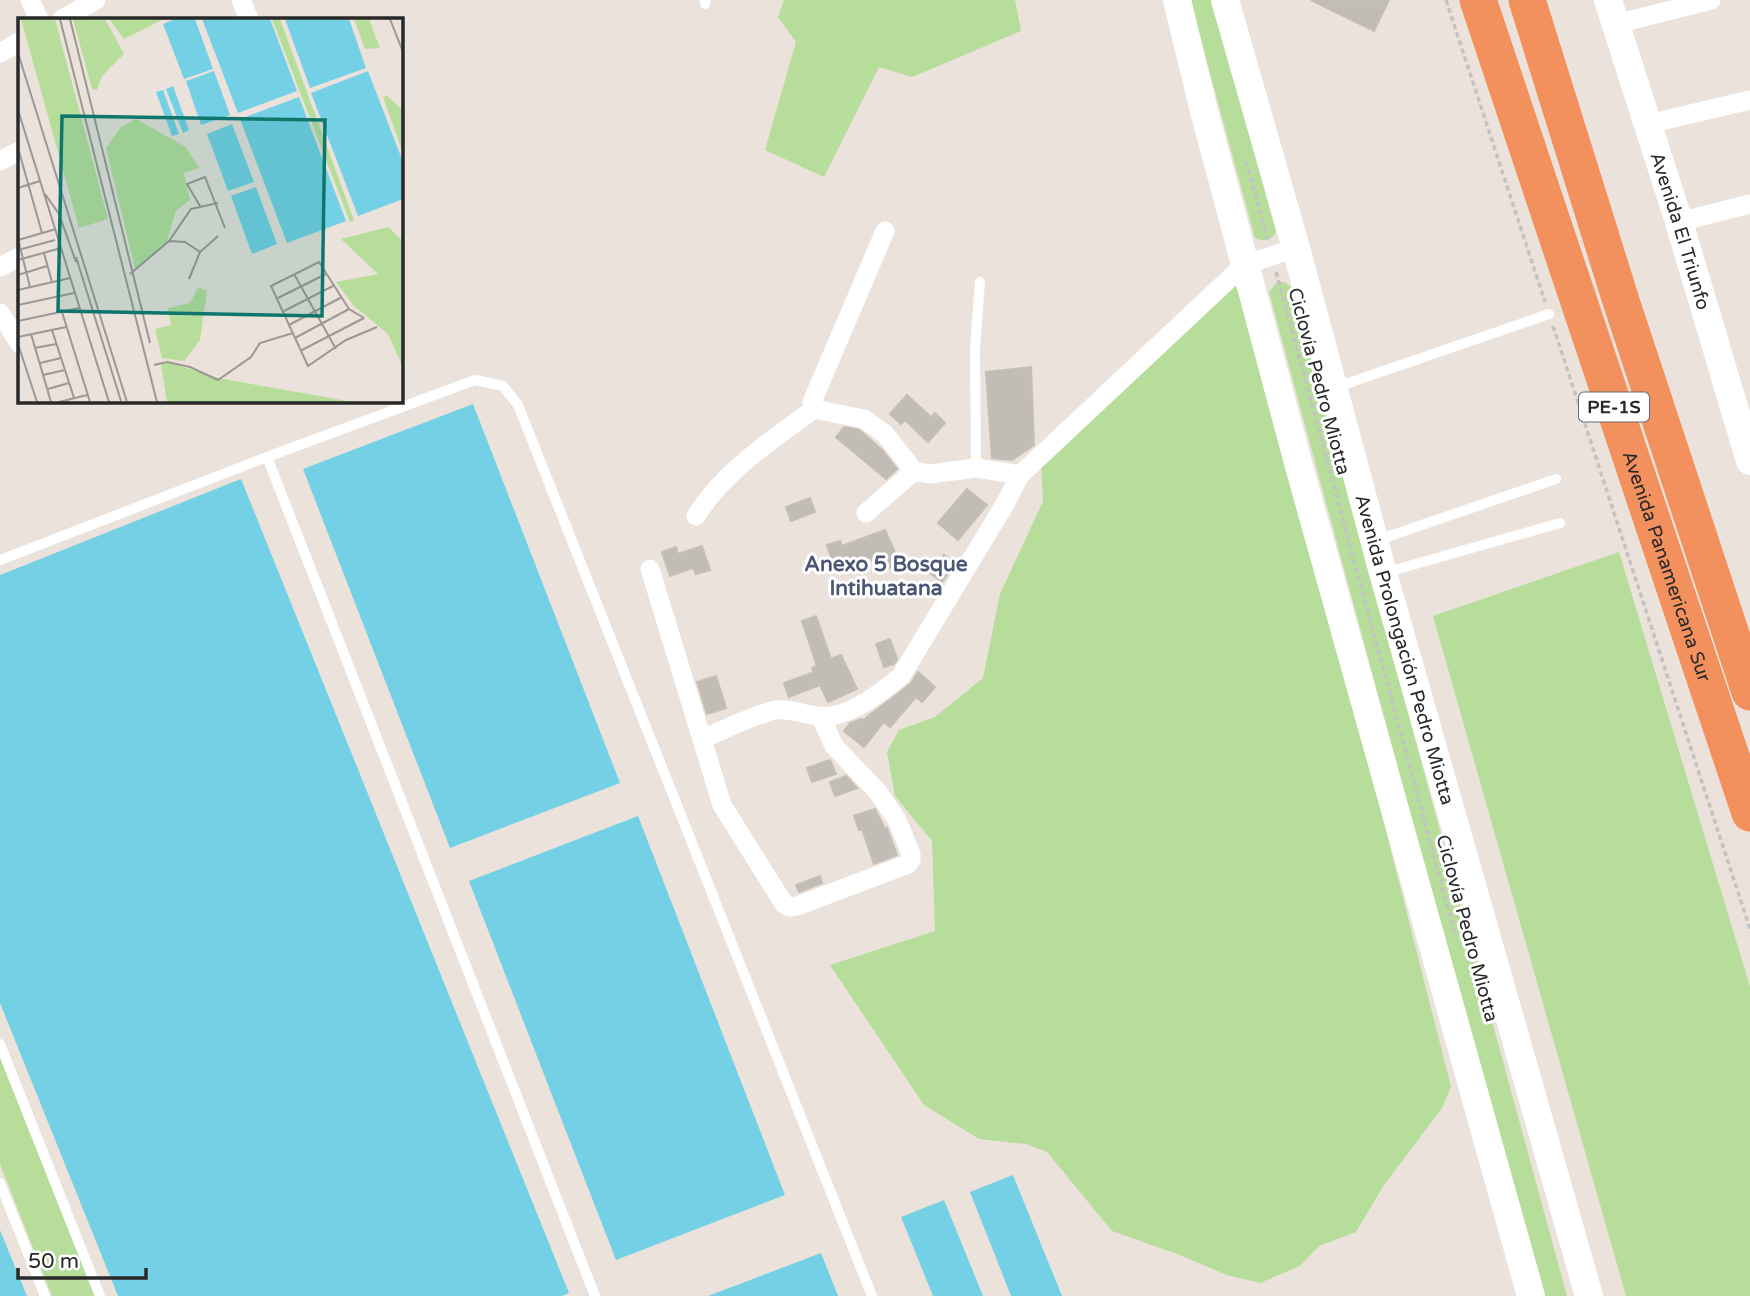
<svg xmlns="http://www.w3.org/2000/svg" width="1750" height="1296" font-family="'Varela Round',sans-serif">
<rect width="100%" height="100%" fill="#eae2db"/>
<path fill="#b7dd9a" d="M784,0H1015L1021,31L912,77L879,67L824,177L765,150L796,42L778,17Z
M1190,0H1212L1276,232C1271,241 1264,242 1255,238Z
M1277,282H1285L1292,288L1567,1296H1541L1269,292Z
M1230,283L1249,291L1451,1087L1442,1108L1384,1185L1356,1232L1319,1246L1300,1266L1260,1283L1227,1275L1180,1255L1112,1231L1047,1152L1026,1144L979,1139L924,1105L830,965L935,931L932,841L895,796L887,752L899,730L935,717L983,678L1000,594L1043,501L1041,460Z
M1619,552L1750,987V1296H1626L1433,616Z
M0,1058L96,1296H52L0,1164Z"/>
<path fill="#74d1e5" d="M473,404L620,783L450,848L303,469Z
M241,479L569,1293L562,1296H118L0,1003V575Z
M638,816L785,1195L616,1260L469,881Z
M1013,1175L1062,1296H1011L970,1192Z
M944,1200L983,1296H933L901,1217Z
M0,1230L27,1296H0Z
M821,1253L838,1296H708Z"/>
<path fill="#c2bcb7" stroke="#c5beb5" stroke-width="2" d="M1311,0H1389L1374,31Z
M1031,367L1034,445L1012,460L992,458L986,372Z
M907,395L931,417L935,413L945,423L928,442L905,420L901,424L890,414Z
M844,427L859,430L864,434L882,450L897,469L886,479L836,437Z
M967,489L987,505L958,540L938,523Z
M810,498L815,512L791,521L786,507Z
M885,530L900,564L876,573L871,557L835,569L827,545L840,541L842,546Z
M702,546L710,570L696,574L693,568L670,576L662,552L676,547L678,554Z
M944,555L955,563L942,582L930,573Z
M816,616L831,659L841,655L857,689L828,702L820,685L789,697L784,683L814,672L812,668L817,666L802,621Z
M890,639L897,659L894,664L884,667L876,644Z
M918,672L935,687L922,702L916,697L890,727L884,722L864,747L844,731L850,723L861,719L863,720L900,692L911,683Z
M716,676L726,708L707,714L697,682Z
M830,760L836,774L812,782L807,768Z
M846,776L857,788L835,796L830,782Z
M875,809L885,829L887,828L897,855L874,864L862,829L859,830L854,816Z
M820,876L822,883L799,892L796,885Z"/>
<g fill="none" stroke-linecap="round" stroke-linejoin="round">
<path stroke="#c3c3c3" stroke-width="3.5" stroke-dasharray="5 3.5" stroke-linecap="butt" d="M1446,0L1545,302
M1246,161L1268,241
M1276,272L1455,934
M1553,326L1750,929"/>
<path stroke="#fff" stroke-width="10" d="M705,4V0
M1337,387L1549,314
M267,457L595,1296
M976,468L975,347L980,282
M1375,541L1556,479
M0,560L267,457L475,380L503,386L518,405L872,1296
M1384,573L1560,523
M0,1044L100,1296
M0,1183L45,1296"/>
<path stroke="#fff" stroke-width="19" d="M30,0L39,19
M241,0L249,19
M62,19L96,0
M1616,24L1711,0
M0,53L19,42
M1648,124L1750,100
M0,161L19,151
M1679,222L1750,204
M0,267L19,257
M0,313L19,343
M814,409L864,419L885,434L914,471L930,474L976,468L1020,475
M814,409L812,402L885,231
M866,513L914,471
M696,516C724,471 772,440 814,409
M650,569L722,805L784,904L789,907L797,906L908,864L911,860V854L897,820L877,791L834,746L821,717
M703,738C724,730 754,715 775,710C791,708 804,715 819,716C846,720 881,693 901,676L1005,504L1020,475L1244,265L1296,248"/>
<g stroke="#fff" stroke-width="28">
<path d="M1177,0L1204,111L1300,470L1531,1296"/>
<path id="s1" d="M1225,0L1296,248L1383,573L1589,1296"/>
<path id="s2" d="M1608,0L1679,222L1750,461"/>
</g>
<g stroke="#f2915d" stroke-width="37">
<path id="s3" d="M1478,0L1750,813"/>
<path d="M1527,0L1621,301L1750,692"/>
</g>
</g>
<g text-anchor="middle" stroke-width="6" stroke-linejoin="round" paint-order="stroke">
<rect fill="#fff" stroke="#686868" stroke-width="2" x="1579" y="392.5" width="70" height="29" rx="5"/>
<g font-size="18" font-weight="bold" fill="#282828">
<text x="1614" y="413">PE-1S</text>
</g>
<g font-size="19" fill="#282828" stroke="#fff">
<text dy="7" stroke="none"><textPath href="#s2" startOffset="242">Avenida El Triunfo</textPath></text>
<text transform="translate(1320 381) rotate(75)" y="7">Ciclovía Pedro Miotta</text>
<text dy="7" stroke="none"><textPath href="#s3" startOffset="597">Avenida Panamericana Sur</textPath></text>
<text dy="7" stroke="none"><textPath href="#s1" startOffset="674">Avenida Prolongación Pedro Miotta</textPath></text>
<text transform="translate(1468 928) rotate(75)" y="7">Ciclovía Pedro Miotta</text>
</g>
<g font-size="21" font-weight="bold" fill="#4c5775" stroke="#fff">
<text x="886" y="571">Anexo 5 Bosque<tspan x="886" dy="24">Intihuatana</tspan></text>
</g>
</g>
<g transform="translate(18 18)">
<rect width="385" height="385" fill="#eae2db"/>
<path d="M3,1H37L90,201L61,210ZM55,1H87L106,36L84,58L79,72L74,71ZM91,1H146L106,21ZM254,1H262L336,202L332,204ZM336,1H351L362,30L347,31ZM368,77L385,92V135L365,79ZM118,101L168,129L181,150L166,155L172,182L158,193L148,226L117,251L88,130L103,109ZM370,209L385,223V349L370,316L336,288L318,264L360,256L323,221ZM180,269L189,273L182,322L166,343L144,340L137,311L153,307L150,290L172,285ZM151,345L205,361L335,384H149L143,346Z" fill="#b7dd9a"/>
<path d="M157,1H177L195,51L166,61L145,6ZM184,1H252L279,73L220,95ZM267,1H331L348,50L292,70ZM196,53L212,97L183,107L168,63ZM350,53L385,144V181L340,198L293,75ZM155,68L171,112L165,115L148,71ZM145,72L161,116L154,118L138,74ZM281,79L328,203L269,225L222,101ZM214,106L236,164L210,173L189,116ZM238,169L259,226L234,236L213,178Z" fill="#74d1e5"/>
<path fill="none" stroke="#9c9893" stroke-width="2" d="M42,1L139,384M52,1L132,325M372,1L385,34M0,35L109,384M0,92L91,384M0,130L24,215M0,170L22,163M27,176L41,196L58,244M182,188L169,166L187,159L207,210M0,221L12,269M0,222L38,211M151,223L167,224L182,234M0,232L37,222M26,235L34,264M58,239L103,383M0,242L43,230M112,256L151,223L173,191L200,185M276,256L318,331M0,257L29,248M171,261L182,234L200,218M0,272L52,260M260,280L308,256M0,287L56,275M266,293L315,268M44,294L72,384M346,300L331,291L301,244L253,268L290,348L328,322L359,309M0,303L61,290M271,307L324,279M34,312L56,380M13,316L33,384M0,319L48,309M277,320L331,291M0,326L19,384M17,330L38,326M282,333L346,300M22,345L43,340M136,347L149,344L172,349L200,362L233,339L242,325L275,315M25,357L47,352M30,371L51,365M41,384L69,377"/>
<path fill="#0f766e" fill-opacity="0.15" stroke="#0f766e" stroke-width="3.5" d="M44,98L307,102L304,298L40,293Z"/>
<rect width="385" height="385" fill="none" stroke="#282828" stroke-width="3.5"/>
</g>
<path d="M18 1268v10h128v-10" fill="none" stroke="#282828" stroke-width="3.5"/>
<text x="28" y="1268" font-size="21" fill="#282828" stroke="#ffffff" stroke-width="5" paint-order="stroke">50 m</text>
</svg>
